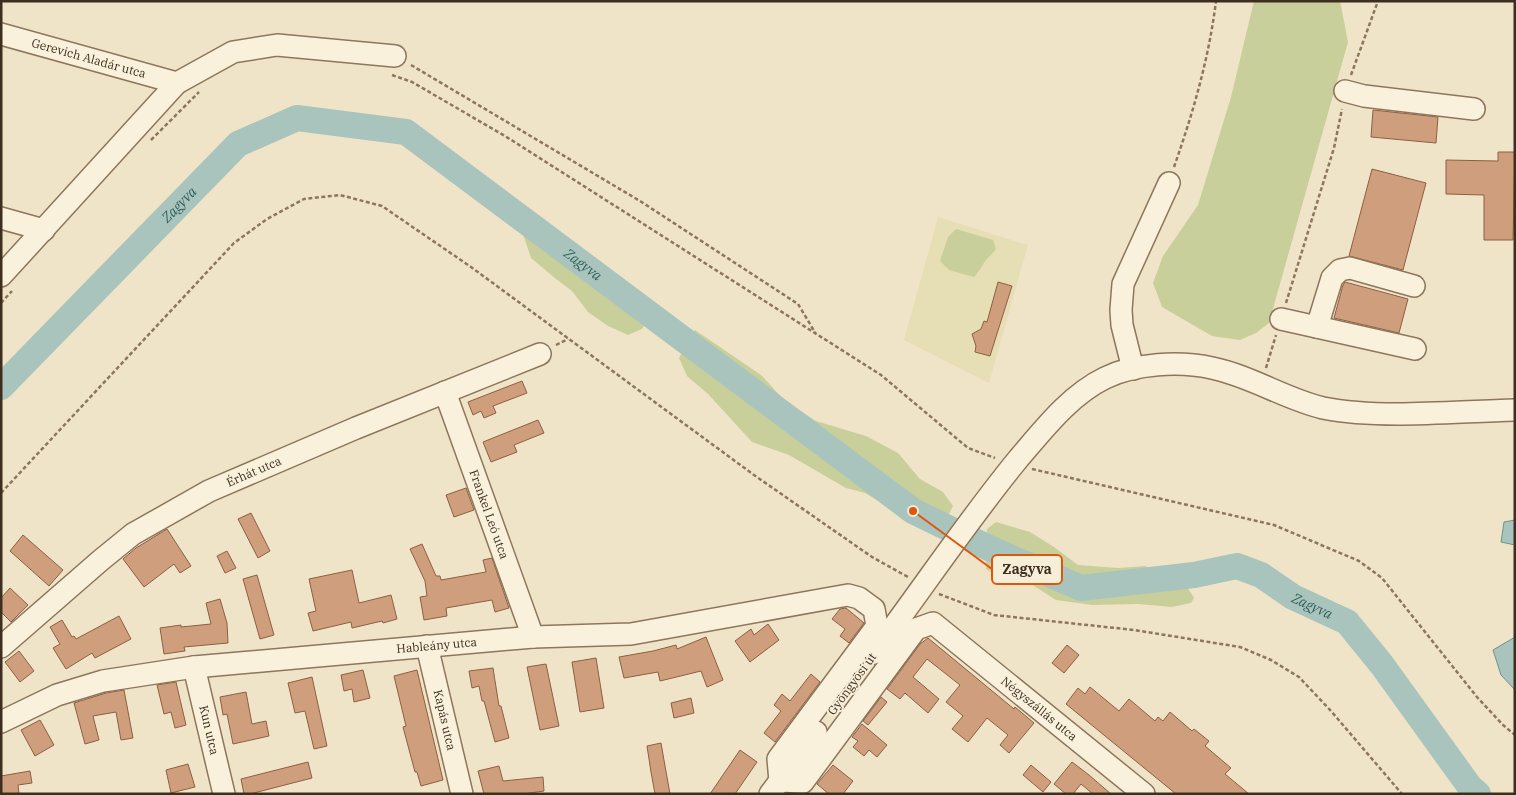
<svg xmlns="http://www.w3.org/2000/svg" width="1516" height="795" font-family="'IBM Plex Serif',serif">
<rect width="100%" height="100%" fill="#f0e4c8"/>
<path fill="#e6deb5" d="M938,217L1028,245L989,383L904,340Z"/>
<path fill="#c9cf9b" d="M1254,1H1340L1348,42L1269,323L1256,333L1240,340L1212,336L1162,307L1153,283L1163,256L1198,205L1231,97Z
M539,220L656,307L642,329L628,335L608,326L588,312L572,291L556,279L531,258L523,234Z
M956,229L993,240L996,249C993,253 991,255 987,259C983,263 980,271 974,277L949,270L940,261L948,237Z
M695,330L761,375L785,401L816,421L866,436L898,453L920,479L943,492L953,506L948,516L916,523L865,493L846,488L789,455L752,442L708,394L687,376L679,358Z
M996,522L1030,532L1054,547L1078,565L1118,568L1145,566L1186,585L1194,598L1191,603L1172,607L1138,604L1092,605L1056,600L1031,584L1005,580L986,569L987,529Z"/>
<path fill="#a9c4bc" stroke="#6f938a" d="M1515,520V545L1501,542L1504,522Z
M1515,637V690L1501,675L1493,650Z"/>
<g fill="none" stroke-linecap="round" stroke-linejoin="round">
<path stroke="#a9c4bc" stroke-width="26" id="s1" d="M1,387L238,144L297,118L406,132L913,511L991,549L1081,588L1194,575L1237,566L1261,575L1293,597L1347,622L1382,665L1470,787L1478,794"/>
</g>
<path fill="#cf9f7d" stroke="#8d5f41" d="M1373,110L1438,117L1436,143L1371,137Z
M1498,152H1515L1513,240H1484V195L1446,194V160L1498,161Z
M1372,169L1426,183L1403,270L1349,256Z
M998,282L1012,286L990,356L975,352L976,346L972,334L981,329L984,321L987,322Z
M1345,282L1408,299L1399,333L1334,318L1343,285Z
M522,381L527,393L493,406L496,413L484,418L481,411L473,415L468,402Z
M538,420L544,433L514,445L517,452L491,462L483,442Z
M466,488L474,510L454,517L446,495Z
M251,513L270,551L258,558L238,519Z
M167,529L191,566L180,573L174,564L144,587L123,559L136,548Z
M23,535L63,570L49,586L10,551Z
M422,544L436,576H440L441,580L486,572L483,560L492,558L509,608L495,612L492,600L446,608L447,616L424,620L420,597L427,596L425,581L410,549Z
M227,551L236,568L225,573L217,556Z
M352,570L359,603L391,595L397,619L383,623L382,621L352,628L351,622L313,631L308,613L316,611L309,579Z
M257,575L274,635L260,639L243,579Z
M10,588L28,605L11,622L1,612V598Z
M220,599L227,623L228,643L184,647L185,651L164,654L160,628L181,625V627L211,624L206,603Z
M846,608L864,623L849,643L840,636L845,629L832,619L840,609Z
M119,616L131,639L95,658L92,653L66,669L53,648L60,644L50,627L62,620L72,637L74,636L76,639Z
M768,624L779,640L750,662L735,641L751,629L754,635Z
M706,637L723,680L707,687L701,671L660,681L658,672L624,678L619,657L653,651L676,645L677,649Z
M928,638L1014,709L1015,707L1034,723L1009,753L1000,745L1008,735L987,718L968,742L952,729L963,716L946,702L960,685L927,659L913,677L939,699L928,713L905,693L900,699L887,689L920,644Z
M1067,645L1079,655L1064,673L1052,663Z
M19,651L34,671L20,682L5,662Z
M596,658L604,708L580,712L572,662Z
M546,664L559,726L540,730L527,667Z
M493,668L499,706H501L509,738L495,742L484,701H482L479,686L472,688L469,671Z
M363,670L370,698L354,702L352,689L344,691L341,675Z
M417,670L443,780L421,786L417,772H415L403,727L406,726L394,676Z
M811,674L820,682L775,742L764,733L781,711L774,705L782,694L790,701Z
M312,677L327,746L314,749L305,711L295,713L288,683Z
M176,682L186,725L175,728L171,712L164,714L157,685Z
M1090,687L1119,711L1129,699L1155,721L1158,717L1163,721L1170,712L1192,731L1194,729L1209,741L1205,746L1231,768L1225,774L1249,794H1176L1066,704L1078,688L1085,694Z
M124,690L133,738L121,740L116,712L93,716L99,740L85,744L74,703L106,693Z
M246,692L252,724L266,721L269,736L233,744L227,714L223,715L220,697Z
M881,697L887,702L868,725L863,721Z
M691,698L694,713L674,718L671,703Z
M40,720L54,745L35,756L21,730Z
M862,724L887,745L877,757L869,750L864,756L853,747L858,741L852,737Z
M661,743L665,766L670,794H655L651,772L647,746Z
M740,750L757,762L735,794H710Z
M308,762L312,778L250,794H244L241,779Z
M1072,762L1089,775L1111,794H1093L1081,784L1073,794H1066L1054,784Z
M188,764L195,787L171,793L166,770Z
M833,765L853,781L843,794H829L817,784Z
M1031,765L1051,782L1043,792L1023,775Z
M499,766L503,781L543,777L544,791L523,794H484L478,771Z
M30,771L32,783L18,785L19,794H1V776Z"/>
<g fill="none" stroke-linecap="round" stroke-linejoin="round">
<g stroke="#8d765c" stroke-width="24">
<g id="minor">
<path id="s2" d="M1,34L177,83"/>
<path d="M1345,91L1364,96L1474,109"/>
<path d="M1,218L44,230"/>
<path d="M1,276L177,83L233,52L277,45L395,56"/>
<path d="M1281,319L1415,349"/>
<path d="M1317,327L1332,278L1340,270L1350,268L1414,286"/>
<path d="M1133,369L1122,325L1121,310L1123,284L1169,183"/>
<path id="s3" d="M445,392L533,637"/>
<path id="s4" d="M427,646L462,794"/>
<path id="s5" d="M1,647L101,560L133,534L209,491L356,428L540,354"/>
<path d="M874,653C923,588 968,520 1019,458C1044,429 1070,395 1105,378C1135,363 1180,361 1212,368C1251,376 1285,399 1323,408C1348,413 1372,414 1397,414C1436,414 1476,411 1515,410"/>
<path id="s6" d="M194,667L224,794"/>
<path id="s7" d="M1,722L57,695L103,681L194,667L533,637L631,634L848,595L859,598L874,609L877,626L778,759L780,781L803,782L916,629L933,623L1144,794"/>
<path d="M770,794L816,732"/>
</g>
</g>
<path stroke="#8d765c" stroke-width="2.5" stroke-dasharray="4 2.5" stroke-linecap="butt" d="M411,65L640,201L798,304L816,334
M392,75L412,82L505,136L881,375L968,448L995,458
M1351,75L1378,1
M151,140L199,92
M1174,167C1193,113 1209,58 1216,1
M1,303L12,291
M1286,303L1334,148L1342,109
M556,345L568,339
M1266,368L1276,335
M1032,469L1274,525L1359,561L1382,578L1477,697L1503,725L1515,735
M1,493L234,243L267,219L304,199L340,195L382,206L471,267L754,475L872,557L908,577
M939,594L994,615L1134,630L1240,647L1271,660L1299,677L1331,711L1402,794"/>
<use href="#minor" stroke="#faf1dc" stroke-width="21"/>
</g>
<g text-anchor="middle" stroke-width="4" stroke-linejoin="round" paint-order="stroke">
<g font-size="12" fill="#3d2e20" stroke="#f7eed8">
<text dy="4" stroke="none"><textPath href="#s2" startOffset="91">Gerevich Aladár utca</textPath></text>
<text dy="4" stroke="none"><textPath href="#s5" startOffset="310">Érhát utca</textPath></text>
<text dy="4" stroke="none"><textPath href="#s3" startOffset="130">Frankel Leó utca</textPath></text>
<text dy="4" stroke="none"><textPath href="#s7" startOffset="446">Hableány utca</textPath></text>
<text transform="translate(852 684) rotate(-54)" y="4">Gyöngyösi út</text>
<text dy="4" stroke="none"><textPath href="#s7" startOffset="1464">Négyszállás utca</textPath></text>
<text dy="4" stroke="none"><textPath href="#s4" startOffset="76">Kapás utca</textPath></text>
<text dy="4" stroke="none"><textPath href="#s6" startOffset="65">Kun utca</textPath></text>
</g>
<g font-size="14" font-style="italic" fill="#2f5d5a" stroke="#f7eed8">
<text dy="5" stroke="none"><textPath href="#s1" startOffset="255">Zagyva</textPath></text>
<text dy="5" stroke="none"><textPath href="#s1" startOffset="735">Zagyva</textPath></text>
<text dy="5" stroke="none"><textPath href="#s1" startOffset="1575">Zagyva</textPath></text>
</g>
</g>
<path fill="none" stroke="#df570d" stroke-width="2" d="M913 511L992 569"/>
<circle fill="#df570d" stroke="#f7eed8" stroke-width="2" cx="913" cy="511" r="5"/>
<rect fill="#f7eed8" stroke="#df570d" stroke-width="2" x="992" y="555" width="70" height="29" rx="5"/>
<g font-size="14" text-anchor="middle" font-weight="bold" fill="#3d2e20">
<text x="1027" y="574">Zagyva</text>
</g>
<rect width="1516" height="795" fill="none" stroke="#3d2e20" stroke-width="5"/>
</svg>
